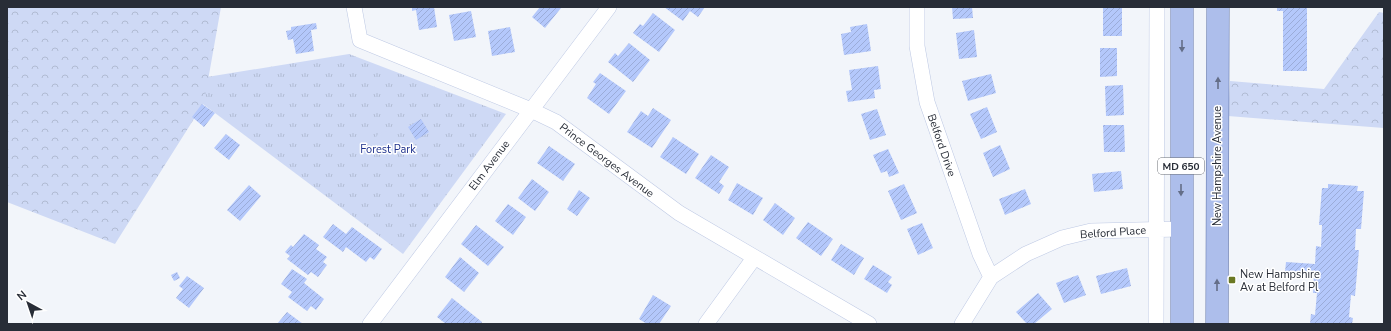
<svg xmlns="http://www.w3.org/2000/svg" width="1391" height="331" font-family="'Nunito Sans',sans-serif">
<defs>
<pattern id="grass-tufts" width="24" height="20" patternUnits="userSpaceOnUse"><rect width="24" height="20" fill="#ced9f5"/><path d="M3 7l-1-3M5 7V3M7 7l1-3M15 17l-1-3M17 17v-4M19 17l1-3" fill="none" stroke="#b1bbd3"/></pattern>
<pattern id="forest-crowns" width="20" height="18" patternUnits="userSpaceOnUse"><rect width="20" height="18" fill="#ced9f5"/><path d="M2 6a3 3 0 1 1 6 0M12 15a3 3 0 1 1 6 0" fill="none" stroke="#b1bbd3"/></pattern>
<pattern id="building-hatch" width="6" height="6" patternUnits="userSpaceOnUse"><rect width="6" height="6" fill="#b4c8fb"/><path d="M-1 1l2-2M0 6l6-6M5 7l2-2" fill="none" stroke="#9bacd8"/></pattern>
</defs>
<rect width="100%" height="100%" fill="#f2f5fa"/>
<path fill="url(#grass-tufts)" d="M349,54L506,114L403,254L199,101L207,77Z"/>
<path fill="url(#forest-crowns)" d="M7,7H221L204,103L115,244L7,202Z
M1379,12L1384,13V128L1228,116L1230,81L1324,89Z"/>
<path fill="#ced9f5" d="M375 142a11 11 0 1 1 22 0a11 11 0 1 1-22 0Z"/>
<path fill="url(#building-hatch)" d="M412,7H434L437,27L419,30L416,10L412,11Z
M540,7L561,8L545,28L532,17Z
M664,7H705L698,17L690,11L683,21Z
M952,7H972L973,18L953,19Z
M1277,7H1307V71H1283V11H1277Z
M1103,8H1122V36H1103Z
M471,11L476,37L454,41L449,15Z
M653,13L675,30L659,52L633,33L640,24L643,26Z
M316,23L317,29L311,30L314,51L296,54L293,39L288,40L286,31L291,30V27Z
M867,24L871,51L844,55L841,34L851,32L850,27Z
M510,27L515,52L492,56L488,31Z
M974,30L977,57L959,59L956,33Z
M629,43L650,60L633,82L608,62L615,53L618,56Z
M1100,48H1117V76L1100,77Z
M878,66L881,89L874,90L875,98L848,102L846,91L852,90L849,70Z
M600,73L626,91L609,114L587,98L596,84L593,82Z
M991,74L996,93L968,101L962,81Z
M1123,85L1124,115L1106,116L1105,86Z
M202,104L215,113L204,127L192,117Z
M987,107L997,132L981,139L970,114Z
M653,108L671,120L652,148L627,132L641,111L648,116Z
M877,109L886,135L870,140L861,114Z
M421,119L429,132L416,140L408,127Z
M1103,125H1124L1125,152H1104Z
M226,134L240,145L229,160L214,148Z
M673,137L699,154L686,174L660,157Z
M1000,145L1010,169L993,177L983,153Z
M549,146L575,164L563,181L537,163Z
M888,149L899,173L889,177L887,171L881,173L873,155Z
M711,155L729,167L719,182L724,186L719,194L695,178Z
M1121,171L1123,189L1094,192L1092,174Z
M532,179L549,192L535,211L518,198Z
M737,183L763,198L753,215L728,200Z
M904,184L917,213L901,220L888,191Z
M1328,184L1358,186L1357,191H1364L1361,229H1356L1355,250H1359L1355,296L1351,295L1349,317L1353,318L1352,324H1310L1311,314L1315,315L1317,293H1313L1314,275L1285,272L1286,262L1315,264L1316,246L1321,247L1322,225H1319L1322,188H1328Z
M249,185L261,196L240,221L227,210Z
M1025,189L1031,204L1005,215L999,199Z
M579,190L590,198L577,216L567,209Z
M775,203L795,218L783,235L763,220Z
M508,204L526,217L513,235L495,221Z
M808,222L833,239L821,256L796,238Z
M922,223L933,248L918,255L907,229Z
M333,224L346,234L352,227L382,249L374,260L370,257L366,262L346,247L343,252L323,237Z
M476,225L504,247L488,266L461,244Z
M304,234L319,245L316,249L327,257L323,262L327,265L318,277L311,272L308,275L287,259L290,256L285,252L291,245L293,247Z
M841,244L864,258L854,275L831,260Z
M460,257L479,273L464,292L445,277Z
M873,265L892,277L888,282L892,285L887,293L864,279Z
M1127,268L1131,286L1101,294L1096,276Z
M292,269L307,279L304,283L324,299L316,310L311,306L307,311L288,297L292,292L281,284Z
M177,272L180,278L174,281L171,275Z
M1078,275L1086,295L1064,303L1056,283Z
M187,276L204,288L189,308L176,298L183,289L179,286Z
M1038,293L1052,309L1034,324H1027L1016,312Z
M653,295L671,306L659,324H647L639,319Z
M452,298L482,322L481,324H446L437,317Z
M287,312L303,324H277Z"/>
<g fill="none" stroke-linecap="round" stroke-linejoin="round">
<g stroke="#bec9e4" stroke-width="16">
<path id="street" d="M354,7L360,40L531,110L556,122L679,213L869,324
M917,7V46L927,102L980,254L991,277
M370,324L609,7
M706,324L754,258
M962,324L991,277L1026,254L1062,238L1091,231L1181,229
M1156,324L1157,7"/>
</g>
<g stroke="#5b6fa3" stroke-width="23">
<path id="primary" d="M1182,324V7
M1217,324L1218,7"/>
</g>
<use href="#street" stroke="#fff" stroke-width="15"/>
<use href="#primary" stroke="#adbeeb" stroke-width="22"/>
</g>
<defs><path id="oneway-solid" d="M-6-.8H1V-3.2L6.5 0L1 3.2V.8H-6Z"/></defs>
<g fill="#646e88">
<use href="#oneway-solid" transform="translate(1182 46) rotate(90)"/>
<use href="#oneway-solid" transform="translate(1218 83) rotate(-90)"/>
<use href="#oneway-solid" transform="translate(1181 190) rotate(90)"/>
<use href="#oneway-solid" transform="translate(1217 285) rotate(-90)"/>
</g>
<rect fill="#6a7824" stroke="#fff" stroke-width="1.5" x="1228" y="276" width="8" height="8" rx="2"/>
<g text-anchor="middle" stroke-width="3" stroke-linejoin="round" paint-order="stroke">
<rect fill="#fff" stroke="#686c73" stroke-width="1" x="1158" y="158" width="46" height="16" rx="3"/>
<g font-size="10" font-weight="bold" fill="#282d37">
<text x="1181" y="170">MD 650</text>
</g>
<g font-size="11" fill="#282d37" stroke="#fff">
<text transform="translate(942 145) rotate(71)" y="4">Belford Drive</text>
<text transform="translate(607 160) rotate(37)" y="4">Prince Georges Avenue</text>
<text transform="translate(489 165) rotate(-53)" y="4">Elm Avenue</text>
<text transform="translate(1217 166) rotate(-90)" y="4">New Hampshire Avenue</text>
<text transform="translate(1113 232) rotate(-4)" y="4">Belford Place</text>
</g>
<g font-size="11" fill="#1c2f8c" stroke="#fff">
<text x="388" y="153">Forest Park</text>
</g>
<g font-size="11" fill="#282d37" stroke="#fff" text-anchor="start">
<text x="1240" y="278">New Hampshire<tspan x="1240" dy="13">Av at Belford Pl</tspan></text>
</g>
</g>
<rect width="1391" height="331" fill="none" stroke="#282d37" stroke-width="16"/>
<g transform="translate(28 303) rotate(320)" stroke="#ffffff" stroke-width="3" paint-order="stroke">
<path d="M0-3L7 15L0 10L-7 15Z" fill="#282d37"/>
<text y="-6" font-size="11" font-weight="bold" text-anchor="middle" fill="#282d37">N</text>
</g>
</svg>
